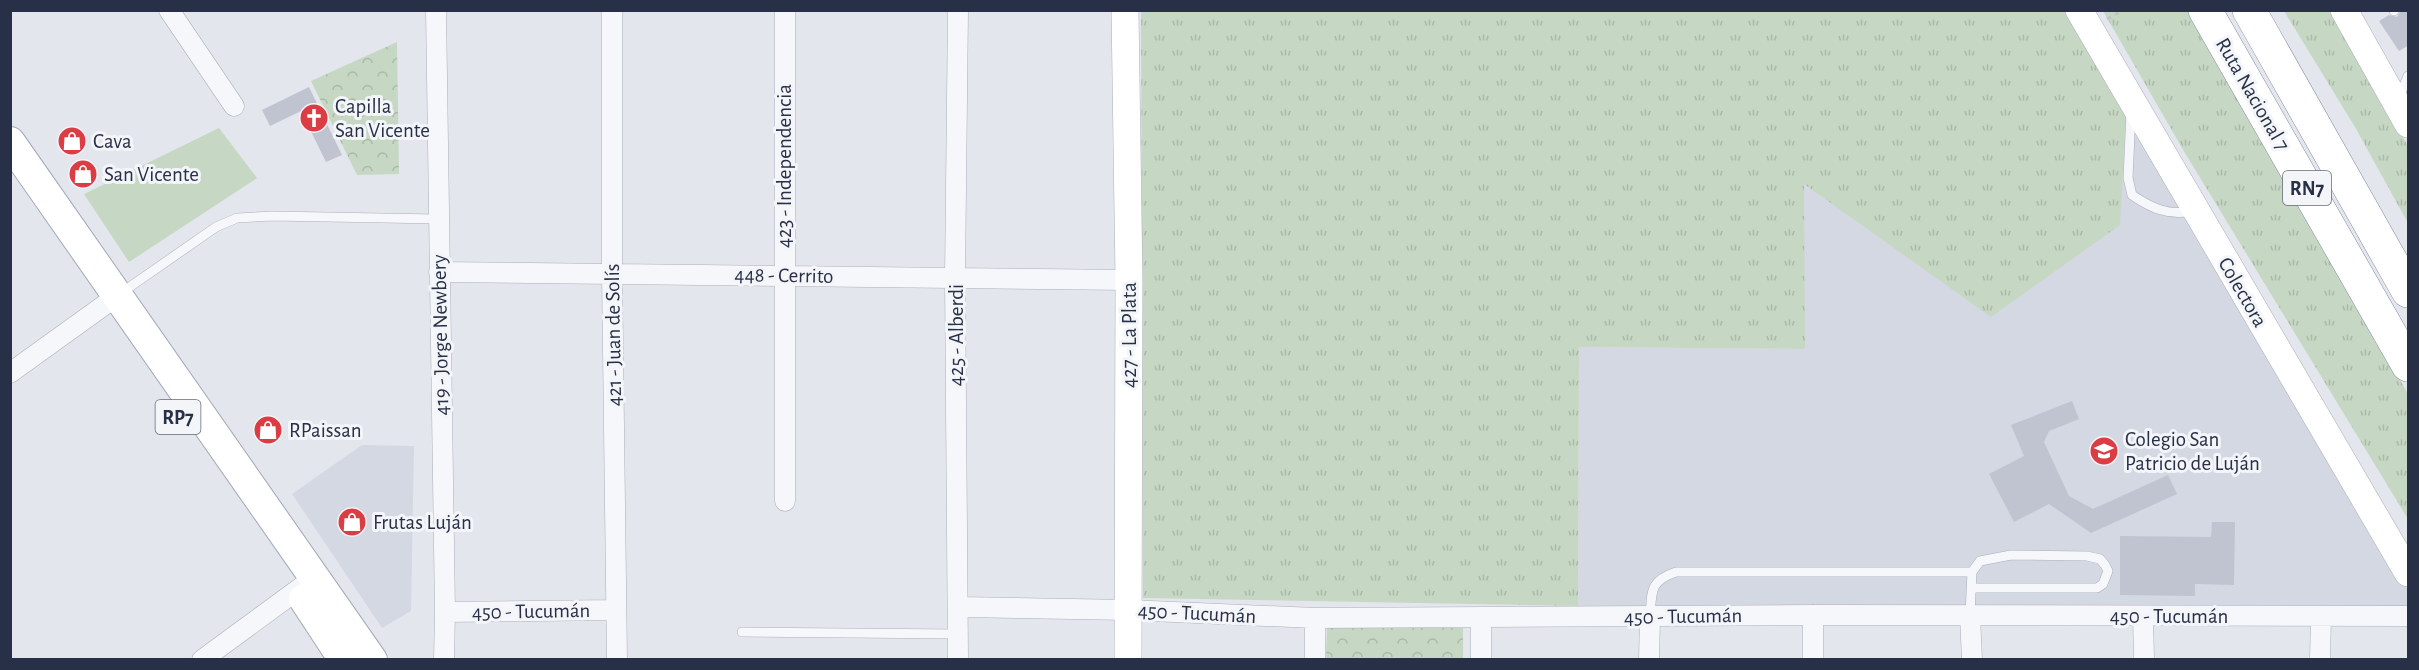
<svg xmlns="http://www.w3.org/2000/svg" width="2419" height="670" font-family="'Alegreya Sans',sans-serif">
<defs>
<pattern id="grass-tufts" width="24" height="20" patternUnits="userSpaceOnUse" patternTransform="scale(1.5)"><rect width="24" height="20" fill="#c6d7c3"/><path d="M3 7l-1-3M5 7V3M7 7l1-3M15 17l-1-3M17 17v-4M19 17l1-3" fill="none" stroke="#aab9a9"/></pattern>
<pattern id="park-crowns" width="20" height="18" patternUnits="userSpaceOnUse" patternTransform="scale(1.5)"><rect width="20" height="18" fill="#c6d7c3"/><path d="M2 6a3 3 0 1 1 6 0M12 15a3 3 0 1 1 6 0" fill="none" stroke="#aab9a9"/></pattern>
</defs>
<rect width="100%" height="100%" fill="#e3e6ec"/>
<path fill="#d4d8e2" d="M2127,96L2408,589V607L1578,606L1579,347L1804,349L1803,184Z
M362,445L414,446L411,611L382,628L292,494Z"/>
<path fill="url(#grass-tufts)" d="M1141,11H2068L2127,96L2120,225L1991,317L1804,184L1805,349L1579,347L1578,606L1143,598Z
M2103,11H2190L2408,394V519L2185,153Z
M2284,11H2330L2408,146V223L2355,127Z"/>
<path fill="url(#park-crowns)" d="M397,42L399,174L357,175L311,81Z
M1327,627L1463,628V659L1326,660Z"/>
<path fill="#c6d7c3" d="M219,128L257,178L129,262L84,194Z"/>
<path fill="#bfc4d0" d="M2401,10H2409V45L2399,51L2379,21L2389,15L2397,17Z
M309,87L342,155L326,162L301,111L270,126L262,110Z
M2072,401L2079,419L2049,431L2044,442L2069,496L2093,509L2168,475L2177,494L2091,533L2049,504L2014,522L1989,474L2024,456L2011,425Z
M2212,522H2235L2234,585L2195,584V596L2120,595V536L2211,537Z"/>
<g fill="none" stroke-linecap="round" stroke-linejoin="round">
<g stroke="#abafba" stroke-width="10">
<path id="lane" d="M2394,10V11
M2399,97L2408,76
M2131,112L2128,178L2132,195C2151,208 2168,216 2192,211
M121,293L216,227L237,218L272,216L438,219
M1970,615L1972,572L1980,561L2011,555L2087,556L2100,559L2105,565L2108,571L2103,584L2097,588H1972
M1650,617C1652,592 1649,581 1676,572H1972
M742,632L958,634"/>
</g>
<g stroke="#abafba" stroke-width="21">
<path id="street" d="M169,10L234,106
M436,10L445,612L444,660
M612,10V273L617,660
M439,272L1129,280
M10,373L117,296
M785,501V10
M958,607L1128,610L1315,618L1813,615L2408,616
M445,612L616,610
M1813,615V660
M1970,615L1972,660
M2143,616L2144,660
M1481,618V660
M202,660L311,580
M958,660L955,277L958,10
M1315,660V618
M1649,660L1650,617
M2320,660L2321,616"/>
</g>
<g stroke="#abafba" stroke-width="28">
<path id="secondary" d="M1125,10L1129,280L1128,660
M2079,10L2408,573
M2344,10L2408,124"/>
</g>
<g stroke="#a1a8b9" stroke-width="32">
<path id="primary" d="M10,142L372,660
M304,599L344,660"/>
</g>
<g stroke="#8891a5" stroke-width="34">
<path id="highway" d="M2205,10L2408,365
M2249,10L2408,291"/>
</g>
<path stroke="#c0c3cb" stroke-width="3" stroke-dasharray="4.5 4.5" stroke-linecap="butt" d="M2107,19L2124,10"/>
<use href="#lane" stroke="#f6f7fa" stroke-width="9"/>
<use href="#street" stroke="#f6f7fa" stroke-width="20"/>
<use href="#secondary" stroke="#fff" stroke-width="27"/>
<use href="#primary" stroke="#fff" stroke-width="30"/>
<use href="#highway" stroke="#fff" stroke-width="33"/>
</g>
<defs>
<g id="church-disc" transform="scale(1.5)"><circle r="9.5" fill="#dc3d45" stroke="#f3f5f9"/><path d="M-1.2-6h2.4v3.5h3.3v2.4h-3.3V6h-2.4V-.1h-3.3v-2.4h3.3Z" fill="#fff"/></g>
<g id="shop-disc" transform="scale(1.5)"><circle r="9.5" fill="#dc3d45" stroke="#f3f5f9"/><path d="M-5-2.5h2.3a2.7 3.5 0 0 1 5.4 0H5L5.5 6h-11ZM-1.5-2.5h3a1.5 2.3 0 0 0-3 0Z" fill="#fff"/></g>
<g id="school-disc" transform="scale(1.5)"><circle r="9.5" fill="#dc3d45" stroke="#f3f5f9"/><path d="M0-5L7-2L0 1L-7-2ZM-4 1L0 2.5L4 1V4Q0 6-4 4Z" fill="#fff"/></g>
</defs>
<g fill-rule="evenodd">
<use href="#church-disc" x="314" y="118"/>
<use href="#shop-disc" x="72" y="141"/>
<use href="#shop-disc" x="83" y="174"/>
<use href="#shop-disc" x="268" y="430"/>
<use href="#school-disc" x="2104" y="451"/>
<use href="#shop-disc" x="352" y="522"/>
</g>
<g text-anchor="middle" stroke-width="6" stroke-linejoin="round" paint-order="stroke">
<g fill="#f3f5f9" stroke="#656b7c" stroke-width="1.5">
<rect x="2283" y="171" width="48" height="34" rx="4.5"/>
<rect x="155.5" y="400" width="45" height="34" rx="4.5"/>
</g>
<g font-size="20" font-weight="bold" fill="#283047">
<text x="2307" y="195">RN7</text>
<text x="178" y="424">RP7</text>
</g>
<g font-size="21" fill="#283047" stroke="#f3f5f9">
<text transform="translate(2253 94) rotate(60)" y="7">Ruta Nacional 7</text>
<text transform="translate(784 166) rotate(-90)" y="7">423 - Independencia</text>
<text transform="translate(784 275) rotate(1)" y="7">448 - Cerrito</text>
<text transform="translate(2243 292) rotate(60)" y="7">Colectora</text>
<text transform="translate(440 335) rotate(-91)" y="7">419 - Jorge Newbery</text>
<text transform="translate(613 335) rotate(-91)" y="7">421 - Juan de Solís</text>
<text transform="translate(956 335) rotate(-90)" y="7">425 - Alberdi</text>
<text transform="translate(1129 335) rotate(-90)" y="7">427 - La Plata</text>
<text transform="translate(531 611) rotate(-1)" y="7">450 - Tucumán</text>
<text transform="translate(1197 613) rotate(3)" y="7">450 - Tucumán</text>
<text transform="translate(1683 616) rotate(-1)" y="7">450 - Tucumán</text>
<text x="2169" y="623">450 - Tucumán</text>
</g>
<g font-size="21" fill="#283047" stroke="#f3f5f9" text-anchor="start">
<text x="335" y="113">Capilla<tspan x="335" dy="24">San Vicente</tspan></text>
<text x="93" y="148">Cava</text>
<text x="104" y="181">San Vicente</text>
<text x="289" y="437">RPaissan</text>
<text x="2125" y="446">Colegio San<tspan x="2125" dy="24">Patricio de Luján</tspan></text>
<text x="373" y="529">Frutas Luján</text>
</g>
</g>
<rect width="2419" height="670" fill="none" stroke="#283047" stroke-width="24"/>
</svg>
